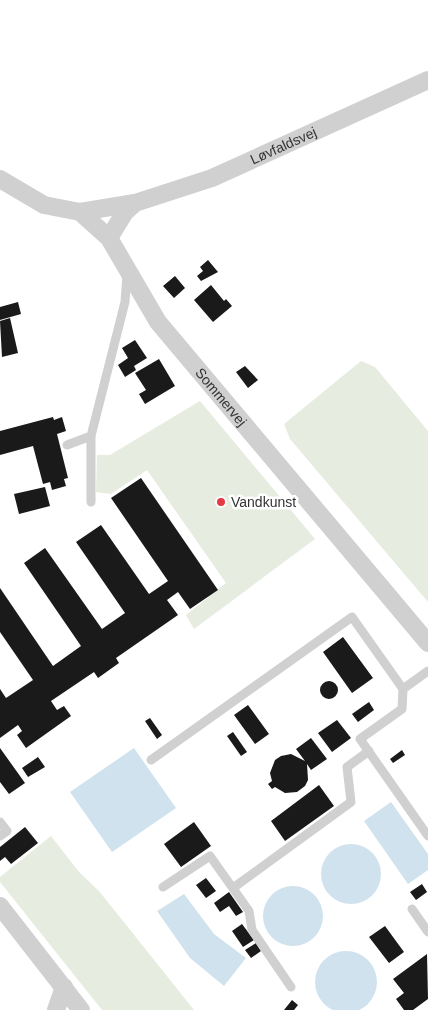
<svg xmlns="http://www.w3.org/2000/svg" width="428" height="1010" font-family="Helvetica,sans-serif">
<rect width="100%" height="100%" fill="#fff"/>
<path fill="#e6ecdf" d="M361,361L375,367L428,431V602L290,439L284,424Z
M200,401L315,539L194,629L186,615L226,583L147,470L111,494L96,492L97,455H110Z
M51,836L79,872L99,891L194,1010H102L0,882V877Z"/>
<path fill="#cfe2ee" d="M134,748L176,808L112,852L70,792Z
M391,802L428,854V870L408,884L364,821Z
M321 874a30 30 0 1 1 60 0a30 30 0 1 1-60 0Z
M263 916a30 30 0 1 1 60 0a30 30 0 1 1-60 0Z
M184,894L214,934L246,958L224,986L190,958L157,911Z
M315 982a31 31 0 1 1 62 0a31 31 0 1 1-62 0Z"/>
<path fill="#1a1a1a" d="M208,260L218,272L201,281L197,276L203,271L200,267Z
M175,276L185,288L174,298L163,286Z
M211,285L224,301L226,299L232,306L213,322L194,300Z
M18,302L21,314L0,320V307Z
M10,318L18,353L2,357L0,321Z
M135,340L147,358L134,366L136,370L125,377L118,365L128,358L122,348Z
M159,359L175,386L145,404L139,394L146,390L135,373Z
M245,366L258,380L248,388L236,372Z
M53,417L54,420L62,417L66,431L57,434L68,478L64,479L66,486L52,490L50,482L43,484L33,446L0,455V431Z
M141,478L218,590L190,609L178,592L167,600L178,615L116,658L119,663L98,678L94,672L51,701L57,710L64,706L71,716L26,748L17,735L22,731L18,725L0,738V689L6,698L33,680L0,632V588L53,666L81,646L24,563L45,548L102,629L125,613L76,542L101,525L149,594L168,581L111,498Z
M45,487L50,506L19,514L14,494Z
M343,637L373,678L352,693L323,652Z
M320 690a9 9 0 1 1 18 0a9 9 0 1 1-18 0Z
M369,702L374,710L358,722L352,714Z
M248,705L269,734L255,744L234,715Z
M150,718L162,735L157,739L145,721Z
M337,720L351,738L332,752L318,733Z
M233,732L247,752L241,756L227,736Z
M311,738L327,759L311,770L307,764L308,780L305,786L297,792L285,793L275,787L272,789L268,784L272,781L270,773L275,760L281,756L291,754L305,761L296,749Z
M0,748L25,783L9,794L0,782Z
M402,750L405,755L393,763L390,759Z
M38,757L45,767L28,777L22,768Z
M319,785L334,806L285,841L271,821Z
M194,822L211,846L181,867L164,844Z
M25,827L38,843L11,864L5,857L0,861V847Z
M206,878L216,891L206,898L196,885Z
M422,884L427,892L416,900L410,892Z
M229,892L243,912L236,916L229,906L220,912L214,903Z
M242,924L254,940L243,947L232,931Z
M385,926L404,952L389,963L369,937Z
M256,943L261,951L251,958L245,950Z
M427,954L428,999L413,1010H404L396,999L404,993L393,979Z
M292,1000L298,1005L294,1010H284Z"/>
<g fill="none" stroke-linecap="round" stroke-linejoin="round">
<path stroke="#d0d0d0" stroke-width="9" d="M67,445L91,436
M91,502V436L125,302L127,274
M403,689L402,709L360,739L428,836
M151,760L352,617L403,689L428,671
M0,822L7,831L0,836
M163,887L210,856L249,911L252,930L291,987
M233,888L351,802L347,767L369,751
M412,909L428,932"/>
<g stroke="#d0d0d0" stroke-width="18">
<path id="s1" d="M0,179L44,205L80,212L109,238L158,322L428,643"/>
<path id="s2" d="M80,212L135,203L212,178L428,80"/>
<path d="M109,238L125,212L135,203"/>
<path d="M0,906L81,1010"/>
<path d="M56,1010L64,987"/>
</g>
</g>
<circle fill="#e63946" stroke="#fff" stroke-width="2" cx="221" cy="502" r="5"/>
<g text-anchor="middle" stroke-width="5" stroke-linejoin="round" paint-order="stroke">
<g font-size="14" fill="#333" stroke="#fff">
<text dy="5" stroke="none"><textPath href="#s2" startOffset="215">Løvfaldsvej</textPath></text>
<text dy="5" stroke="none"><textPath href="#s1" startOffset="322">Sommervej</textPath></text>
</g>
<g font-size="14" fill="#333" stroke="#fff" text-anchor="start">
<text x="231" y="507">Vandkunst</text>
</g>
</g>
</svg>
